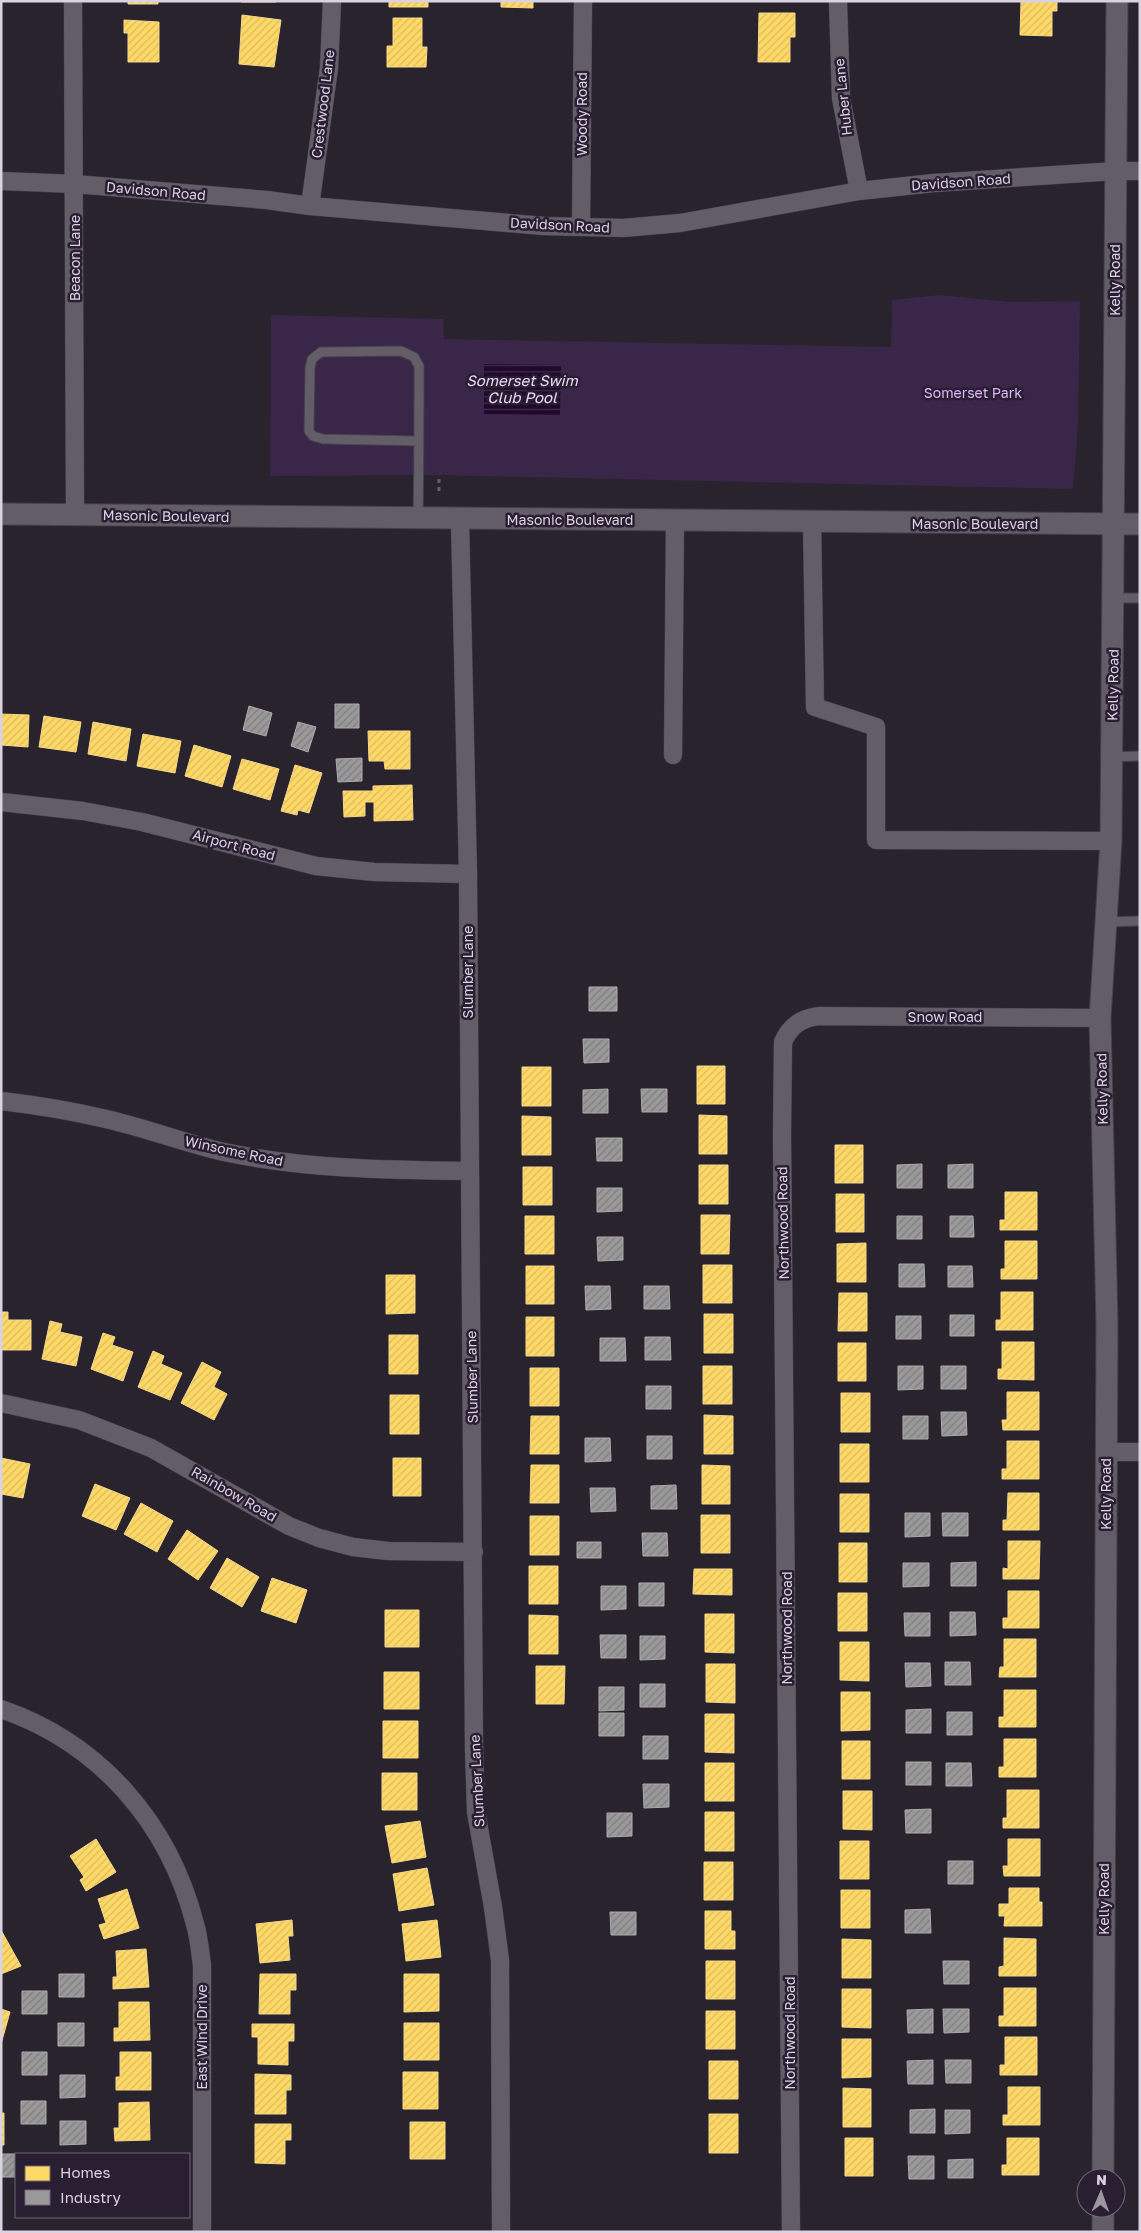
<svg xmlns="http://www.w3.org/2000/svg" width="1141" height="2233" font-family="'Golos Text',sans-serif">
<defs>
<pattern id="water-rules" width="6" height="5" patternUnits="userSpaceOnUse" patternTransform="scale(1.25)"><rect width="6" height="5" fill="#21092d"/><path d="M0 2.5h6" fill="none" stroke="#412c4b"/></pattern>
<pattern id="homes-hatch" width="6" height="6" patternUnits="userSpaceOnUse" patternTransform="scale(1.25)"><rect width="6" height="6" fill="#ffd966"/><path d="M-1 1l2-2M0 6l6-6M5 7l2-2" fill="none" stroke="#d9ba5f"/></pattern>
<pattern id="industry-hatch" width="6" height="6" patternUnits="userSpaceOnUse" patternTransform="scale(1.25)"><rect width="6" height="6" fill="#999"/><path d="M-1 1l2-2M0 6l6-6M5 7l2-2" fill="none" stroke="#7f7e7f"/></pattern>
</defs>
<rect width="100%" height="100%" fill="#29232e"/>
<path fill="#3a2648" d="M940,295L1010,302L1080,301L1078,426L1073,489L435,475L270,476L271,315L443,319L444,339L891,347L892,300Z"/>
<path fill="url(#water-rules)" d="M484,364L561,365L560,415L484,414Z"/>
<path fill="url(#homes-hatch)" stroke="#f4d78b" d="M128,1H158V4H128Z
M241,1H276V2H241Z
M389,1H428V7H389Z
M501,1H533V8L501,7Z
M1021,1H1057V11H1052V36L1020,35Z
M759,13H795V37H790V62H758Z
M242,15L281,20L274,67L239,64Z
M393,18H422V47H427L426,67H387V46H393Z
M124,20L159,22V62H128V33H124Z
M1,714L29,715L28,747L1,745Z
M44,716L81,722L76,752L39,747Z
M93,722L131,729L126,761L88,754Z
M368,731H410V769H385L384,761H369Z
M143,734L181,741L175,773L137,766Z
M194,745L231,756L222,787L185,776Z
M242,759L279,769L270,800L233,789Z
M295,765L322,773L309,813L298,810L297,815L281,811Z
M412,785L413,820L374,821V802H365V816L344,817L343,791H373V786Z
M697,1066H725V1104H697Z
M522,1067H551V1106H522Z
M699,1115L727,1116V1154H699Z
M522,1116L551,1117V1155H522Z
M835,1145H863V1183H835Z
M699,1165H728V1204H699Z
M523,1167H552V1205H523Z
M1005,1192H1037V1230H1000V1220H1005Z
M836,1194H864V1232H836Z
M701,1215H730L729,1254H701Z
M525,1216H554V1254H525Z
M1005,1241H1037V1279H1001V1269H1005Z
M866,1243V1282H837V1244Z
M703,1265H732V1303H703Z
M526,1266H554V1304H526Z
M386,1275H415V1313L386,1314Z
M1001,1292H1033V1330H996V1320H1001Z
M839,1293H867V1331H838Z
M1,1312H8V1320H31V1350H1Z
M704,1314H733V1353H704Z
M526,1317H554V1356H526Z
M50,1321L62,1324L60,1332L82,1337L76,1366L42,1359Z
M103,1333L115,1337L112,1345L133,1352L123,1381L91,1369Z
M389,1335H418V1374H389Z
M1002,1342H1034V1380L998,1379V1369H1002Z
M838,1343H866V1381H838Z
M153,1351L164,1356L161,1364L182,1373L170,1400L138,1387Z
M202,1362L221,1372L214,1387L227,1394L214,1420L181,1403Z
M703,1366H732V1404H703Z
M530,1368H559V1406H530Z
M1007,1392H1039V1430H1003L1002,1420H1007Z
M841,1393H870V1432H841Z
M390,1395H419V1434H390Z
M704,1415L733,1416V1454H704Z
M531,1416H559V1454H530Z
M1007,1441H1039V1479H1002V1469H1007Z
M840,1444H869V1482H840Z
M1,1458L30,1464L23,1498L1,1494Z
M393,1458H421V1496H393Z
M531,1465H559V1503H530Z
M702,1465L730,1466V1504H702Z
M95,1484L130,1498L116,1530L82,1516Z
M1008,1493H1039V1530H1003V1520H1007Z
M840,1494H869V1532H840Z
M141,1503L173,1521L157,1552L124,1534Z
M701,1515H730V1553H701Z
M530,1516H559V1555H530Z
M187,1530L218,1551L198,1580L168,1559Z
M1008,1541H1040L1039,1579H1003V1568L1008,1569Z
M839,1543H867V1582H839Z
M227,1558L259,1577L242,1607L210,1588Z
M529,1566H558V1604H529Z
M694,1569H732V1595L693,1594Z
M272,1578L307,1590L296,1623L261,1611Z
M1008,1591H1039V1628H1003V1618H1008Z
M838,1593H867V1631H838Z
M385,1610H419V1647H385Z
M705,1614H734V1653L705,1652Z
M529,1615L558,1616V1654H529Z
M1004,1639H1036V1677H999L1000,1667H1004Z
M840,1642H869V1681L840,1680Z
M706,1664H735V1703L706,1702Z
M536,1666H565L564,1704H536Z
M384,1672H419V1709H384Z
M1004,1690H1036V1727H999V1717H1004Z
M841,1692H870V1730L841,1731Z
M705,1714H734V1753L705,1752Z
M383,1721H418V1758H383Z
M1004,1739H1036V1777H999V1767H1004Z
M842,1741H870V1779H842Z
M705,1763H734V1801H705Z
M382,1773H417V1810H382Z
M1007,1790H1039V1828H1003V1818H1007Z
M843,1791H872V1830L843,1829Z
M705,1812H734V1851H705Z
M420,1821L426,1857L392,1863L385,1826Z
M96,1839L116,1872L86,1891L80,1880L84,1877L70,1856Z
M1008,1839H1040V1876H1004L1003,1866H1008Z
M840,1841H869V1879H840Z
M704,1862H733V1900H704Z
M427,1868L434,1905L399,1911L393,1874Z
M1009,1888H1039V1902H1042V1926H1004L1005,1916H999V1904H1009Z
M127,1889L139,1928L104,1939L99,1925L106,1923L98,1899Z
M841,1890H870V1928H841Z
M705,1911H731V1931H735V1949H705Z
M292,1920L293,1936H288L290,1960L260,1963L256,1924Z
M437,1920L441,1957L406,1961L402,1924Z
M1,1930L21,1966L1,1974Z
M1004,1938L1036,1939V1976H999V1967L1004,1966Z
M842,1939L871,1940V1978H842Z
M146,1949L149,1987L113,1989V1977H117L116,1951Z
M706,1961H735V1999H706Z
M260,1974H296V1990H290V2014H259Z
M404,1974H439V2011L404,2012Z
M1004,1988H1036V2026H999V2016H1004Z
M842,1989H871V2028L842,2027Z
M119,2002H149L150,2040L114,2041V2028H119Z
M1,2009L10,2012L1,2044Z
M706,2011H735V2049H706Z
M404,2023H439V2060H404Z
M252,2024H294V2041H288V2065L258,2064V2037H252Z
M1005,2037H1037V2075H1000V2065H1005Z
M842,2039H871V2077L842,2078Z
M120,2052H151V2090H116V2077H120Z
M709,2061H738V2099H709Z
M403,2072H438V2109H403Z
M255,2074L291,2075V2090H286V2114H255Z
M1008,2087H1040V2125H1003V2115H1008Z
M843,2088L871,2089V2127H843Z
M149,2102L150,2140L115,2141L114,2128H119V2103Z
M1,2113H4V2145H1Z
M709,2114H738V2153H709Z
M410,2122H445V2159H410Z
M255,2124H291V2140H285V2164L255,2163Z
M845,2138H873V2176H845Z
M1007,2138H1039V2175H1002V2165H1007Z"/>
<path fill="url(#industry-hatch)" stroke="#acaaae" d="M335,704H359V728H335Z
M249,706L272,713L266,736L243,730Z
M298,722L316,727L308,752L291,746Z
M362,758V781L338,782L336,759Z
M589,987H617V1011H589Z
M583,1039H609V1062L584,1063Z
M608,1089V1113H583V1090Z
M641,1089H667V1112H642Z
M596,1138H622V1161H597Z
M922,1164V1188H897V1165Z
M973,1164V1188H948V1165Z
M597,1188H622V1211L597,1212Z
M897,1216H922V1239H897Z
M950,1216H973L974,1237H950Z
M597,1237H623V1260L598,1261Z
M899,1264H924L925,1287H899Z
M948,1266H972L973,1287H948Z
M585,1286H610L611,1309L586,1310Z
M644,1286H669L670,1309H644Z
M950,1315H974V1336H950Z
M896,1316H921V1339H896Z
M645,1337H670L671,1360H645Z
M600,1338H625L626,1361H600Z
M898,1366H923V1389L898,1390Z
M941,1366H966V1389H941Z
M646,1386H671V1409H646Z
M941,1412H966L967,1435L942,1436Z
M903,1416H928V1439H903Z
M647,1436H672V1459H647Z
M585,1438H610L611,1461L585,1462Z
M676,1485L677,1509H651V1486Z
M590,1488H615L616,1511L591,1512Z
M905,1513H930V1536L905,1537Z
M942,1513H968V1536H943Z
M642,1533H667L668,1556H643Z
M577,1542H601V1558H577Z
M976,1562V1586H951V1563Z
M903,1563H929V1586L903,1587Z
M639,1583H664V1606H639Z
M601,1586H626V1609L601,1610Z
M950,1612H975L976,1635L950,1636Z
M904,1613H930V1636H905Z
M600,1635H626V1658H601Z
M640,1636H665V1659L640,1660Z
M945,1662H970L971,1685H945Z
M905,1663H930L931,1686L906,1687Z
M640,1684H665V1707H640Z
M599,1687H624V1710L599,1711Z
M931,1709V1733H906V1710Z
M947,1712H972V1735H947Z
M599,1713H624V1736H599Z
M643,1736H668V1759H643Z
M906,1762H931V1785H906Z
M946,1763H971L972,1786H946Z
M643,1784H669V1807L644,1808Z
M931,1809V1833H906L905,1810Z
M607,1813H632V1836L607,1837Z
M948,1861H973V1884H948Z
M930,1909L931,1933H905V1910Z
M610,1912H636V1935H611Z
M943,1961H969V1984H944Z
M59,1974H84V1997H59Z
M22,1991H47V2014H22Z
M933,2009V2033H908L907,2010Z
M943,2009H969V2032L944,2033Z
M58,2023H84V2046H58Z
M22,2052H47V2075H22Z
M933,2060V2084H908L907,2061Z
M945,2060H971V2083H946Z
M60,2075H85V2097L60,2098Z
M21,2101H46V2124H21Z
M935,2109V2133H910V2110Z
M945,2110H970V2133L945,2134Z
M60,2121H86V2144L60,2145Z
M1,2154H25H16V2177H1Z
M908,2156H934V2179H909Z
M973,2159V2178H948V2160Z"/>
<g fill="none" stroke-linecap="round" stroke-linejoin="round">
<g stroke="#46404a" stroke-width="11">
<path id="service" d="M418,519C419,468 419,417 419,366L414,357L401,351L321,352L312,359L310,368L309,431L313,436L323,439L419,441
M1114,598H1140
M1112,757L1140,756
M1106,922L1140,921"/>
</g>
<g stroke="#46404a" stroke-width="19">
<path id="minor" d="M73,1L75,514
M838,1L841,98L859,191
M1,181L75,184L267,200L310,206L544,226L623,228L680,223L859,191L934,183L1116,171H1140
M310,206L329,68L332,1
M581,226L583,1
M460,520L468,874L474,1749L476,1812L493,1907L500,1960L501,2232
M812,522L815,707L876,727V840L1111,841
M673,755L675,521
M1,802L83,811L142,822L316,866L374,872L468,874
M1,1101C36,1105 72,1111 106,1119C146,1128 184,1143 224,1152C305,1169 387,1170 470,1171
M1,1403L79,1420L151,1448L289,1526L319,1538L353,1547L388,1551L474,1552
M1106,1452H1140
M1,1709C100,1743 169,1823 195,1924C199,1937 200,1952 202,1965V2232
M791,2232L782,1135L783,1042C790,1026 801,1018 819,1016L1100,1018"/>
</g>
<g stroke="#46404a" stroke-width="23">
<path id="tertiary" d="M1,514L1140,524
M1103,2178L1107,1324L1100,1018L1111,841L1117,1
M1103,2232V2208"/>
</g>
<path stroke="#645f69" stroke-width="3" stroke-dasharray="4 4" stroke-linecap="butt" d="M439,479V493"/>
<use href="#service" stroke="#625d66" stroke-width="9"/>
<use href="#minor" stroke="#625d66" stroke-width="18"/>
<use href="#tertiary" stroke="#625d66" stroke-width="21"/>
</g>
<g text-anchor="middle" stroke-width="5" stroke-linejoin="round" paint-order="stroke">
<g font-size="14" fill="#dad2e0" stroke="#2a1e33">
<text transform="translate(843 97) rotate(-96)" y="5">Huber Lane</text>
<text transform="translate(323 104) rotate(-83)" y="5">Crestwood Lane</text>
<text transform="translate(582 114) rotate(-90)" y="5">Woody Road</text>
<text transform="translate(961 182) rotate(-4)" y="5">Davidson Road</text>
<text transform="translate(156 191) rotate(5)" y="5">Davidson Road</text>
<text transform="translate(560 225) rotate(3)" y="5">Davidson Road</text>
<text transform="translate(75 258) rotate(-90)" y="5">Beacon Lane</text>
<text transform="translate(1115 280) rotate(-90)" y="5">Kelly Road</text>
<text transform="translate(166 516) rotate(1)" y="5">Masonic Boulevard</text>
<text x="570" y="525">Masonic Boulevard</text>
<text x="975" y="529">Masonic Boulevard</text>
<text transform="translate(1113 685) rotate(-89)" y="5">Kelly Road</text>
<text transform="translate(234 845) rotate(15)" y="5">Airport Road</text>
<text transform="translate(468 972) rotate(-90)" y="5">Slumber Lane</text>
<text x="945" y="1022">Snow Road</text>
<text transform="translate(1102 1089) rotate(-91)" y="5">Kelly Road</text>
<text transform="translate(234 1151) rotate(12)" y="5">Winsome Road</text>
<text transform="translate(783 1223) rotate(-91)" y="5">Northwood Road</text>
<text transform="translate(472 1377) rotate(-91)" y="5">Slumber Lane</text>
<text transform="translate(234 1494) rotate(30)" y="5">Rainbow Road</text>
<text transform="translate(1106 1494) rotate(-90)" y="5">Kelly Road</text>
<text transform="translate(787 1628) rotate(-90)" y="5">Northwood Road</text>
<text transform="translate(477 1781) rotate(-93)" y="5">Slumber Lane</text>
<text transform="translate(1104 1899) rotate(-90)" y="5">Kelly Road</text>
<text transform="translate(790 2033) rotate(-90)" y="5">Northwood Road</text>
<text transform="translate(202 2037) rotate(-90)" y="5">East Wind Drive</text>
</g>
<g font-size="14" fill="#deb4fb" stroke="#2a1e33">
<text x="973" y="398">Somerset Park</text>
</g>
<g font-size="15" font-style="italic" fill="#ebdaf7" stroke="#2a1e33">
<text x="522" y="386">Somerset Swim<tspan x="522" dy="17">Club Pool</tspan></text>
</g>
</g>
<rect width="1141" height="2233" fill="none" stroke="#dad2e0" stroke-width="5"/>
<rect x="15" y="2153" width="175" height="65" fill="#2a1e33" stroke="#706678"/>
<rect x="25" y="2166" width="25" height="15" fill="#ffd966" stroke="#706678"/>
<text x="60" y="2178" font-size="15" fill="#dad2e0">Homes</text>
<rect x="25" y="2190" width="25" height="15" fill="#999999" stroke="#706678"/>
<text x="60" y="2203" font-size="15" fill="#dad2e0">Industry</text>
<g transform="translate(1101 2193) rotate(2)"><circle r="24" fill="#2a1e33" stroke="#706678"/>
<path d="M0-4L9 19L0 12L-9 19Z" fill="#9c95a2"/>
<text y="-8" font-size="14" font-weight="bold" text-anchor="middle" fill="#dad2e0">N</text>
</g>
</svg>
